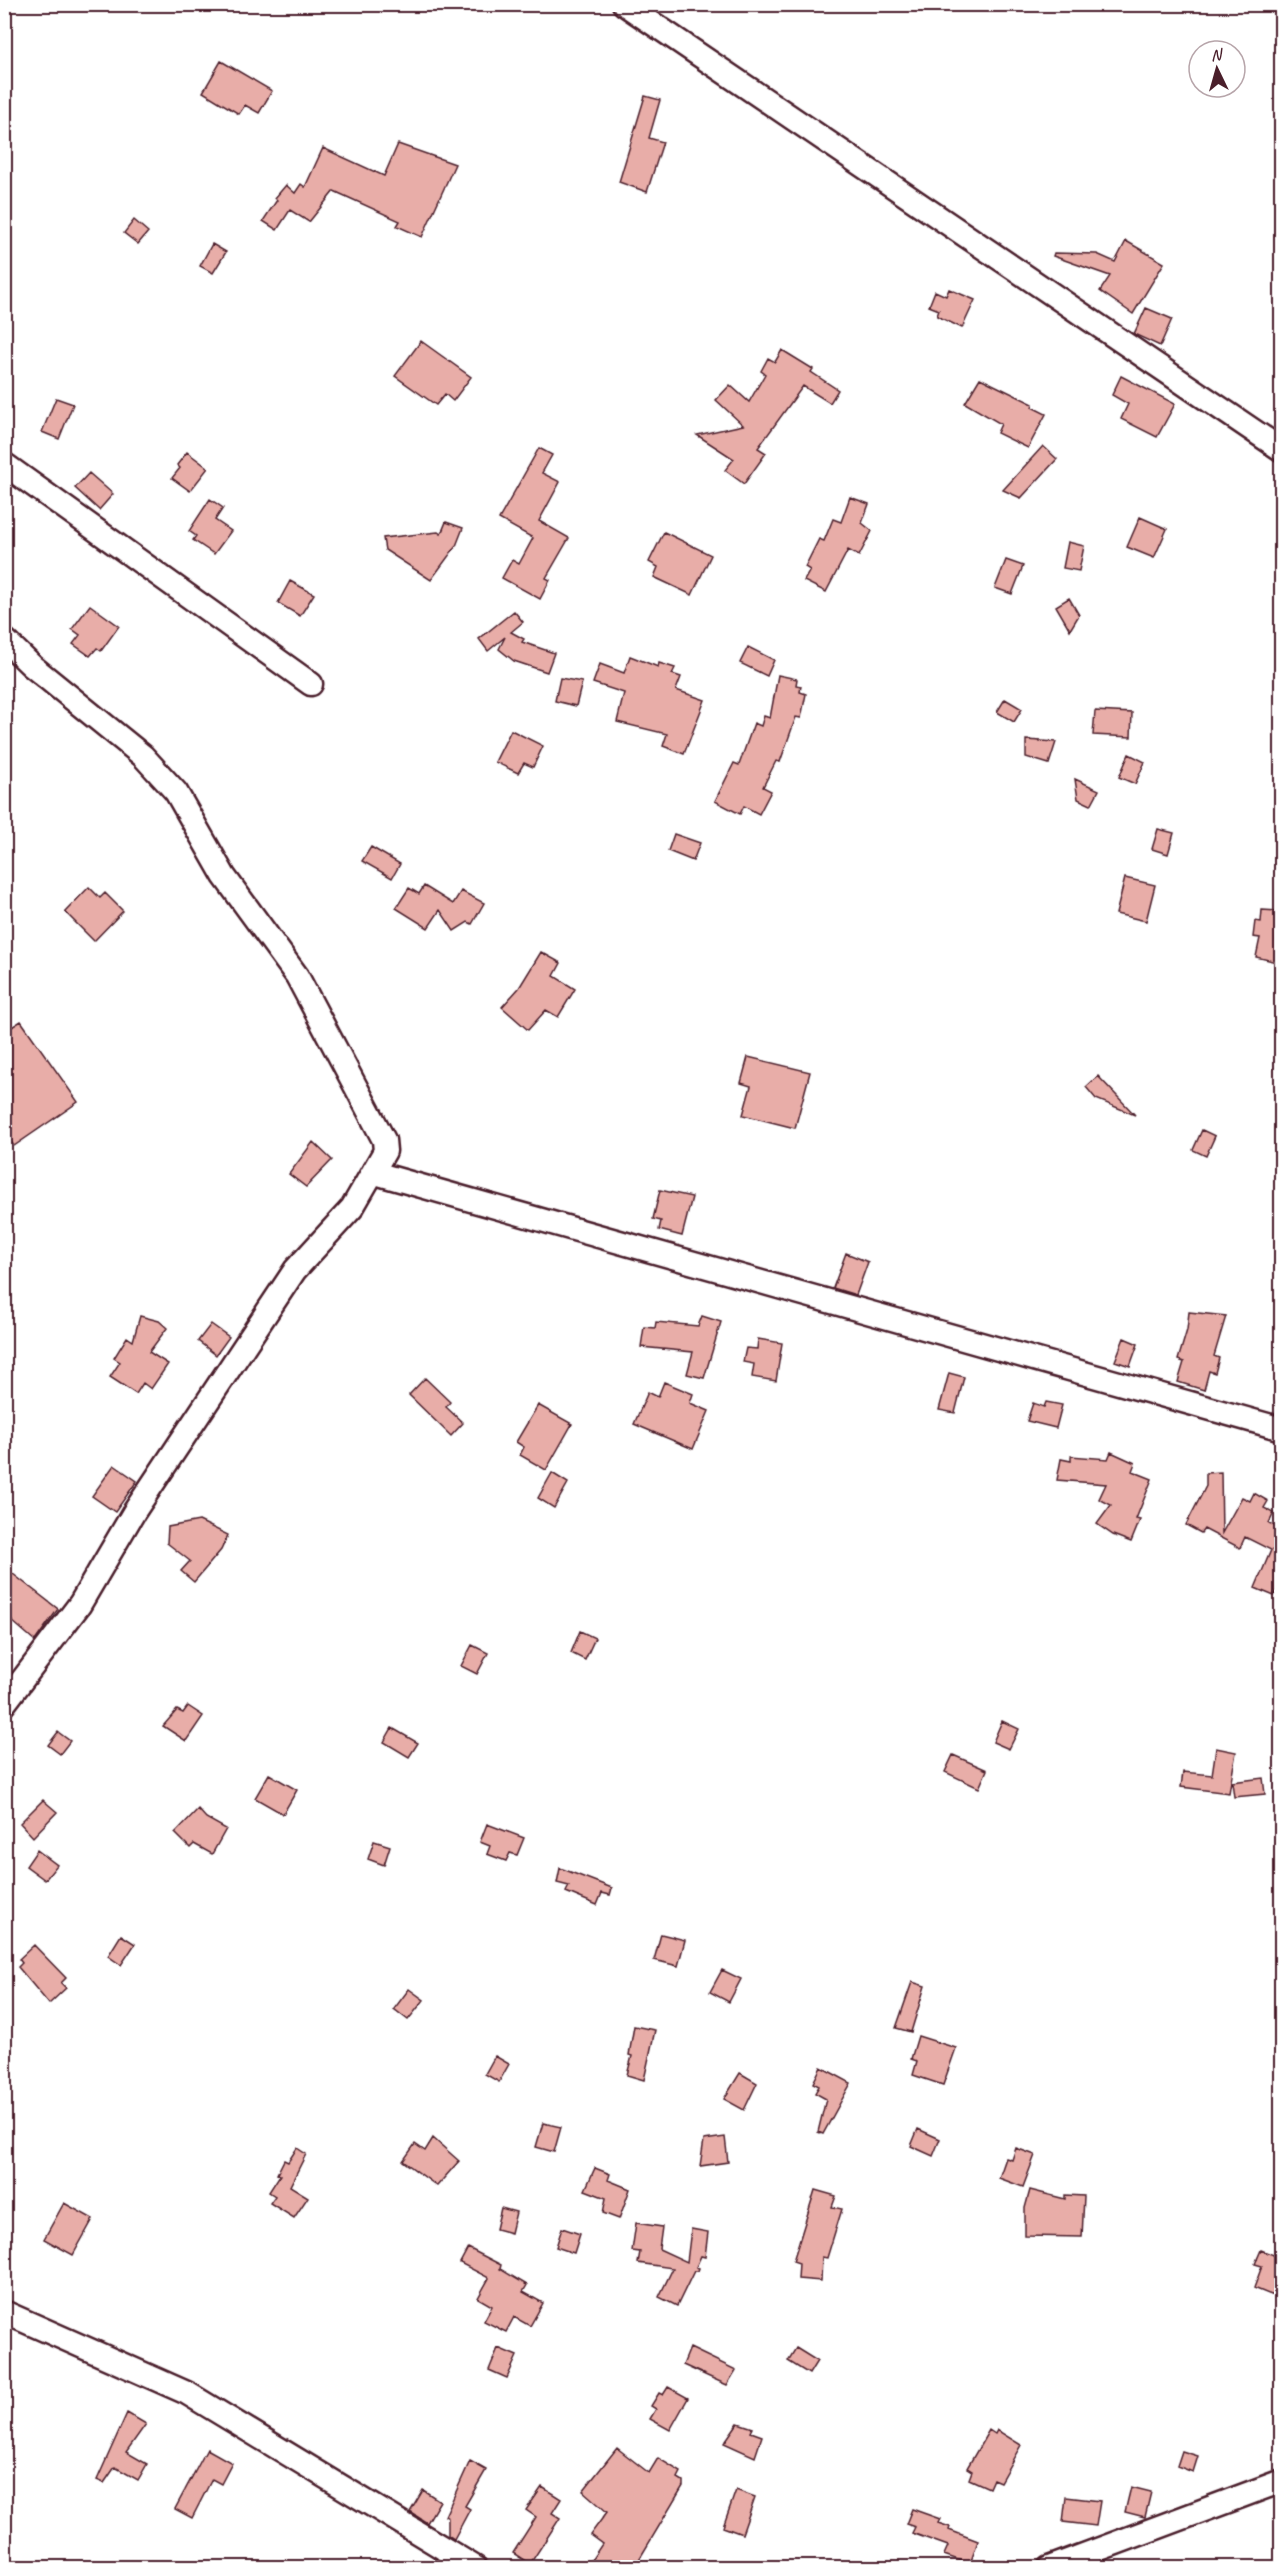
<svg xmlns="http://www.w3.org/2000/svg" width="1286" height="2572" font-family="Caveat,sans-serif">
<rect width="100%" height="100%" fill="#fff"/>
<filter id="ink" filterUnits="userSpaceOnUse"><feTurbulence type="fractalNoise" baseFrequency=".0167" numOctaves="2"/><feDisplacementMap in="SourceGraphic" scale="12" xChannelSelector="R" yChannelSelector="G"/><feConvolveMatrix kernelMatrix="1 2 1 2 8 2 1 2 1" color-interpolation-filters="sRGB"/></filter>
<g filter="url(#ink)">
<path fill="#e8ada8" stroke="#4a1f2b" stroke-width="1.5" d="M221,61L272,91L259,113L245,105L239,114L203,92Z
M645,96L660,100L649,138L663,142L647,192L619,182Z
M398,144L455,164L422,237L397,226L400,221L334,191L309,222L290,210L277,230L263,221L277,200L275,198L286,185L295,193L301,184L305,187L323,148L384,176Z
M134,220L148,232L138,244L124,233Z
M1126,241L1164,263L1133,314L1100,291L1110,276L1053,256L1054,253L1097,254L1115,262Z
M212,244L226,252L213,273L200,266Z
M949,289L975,300L962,328L937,316L939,310L929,306L935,291L946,296Z
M1146,308L1172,319L1160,346L1134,334Z
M421,341L471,377L453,401L445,394L436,405L395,376Z
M782,350L813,369L811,372L838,390L830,403L803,386L758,448L766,453L744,484L725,470L734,459L697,435L743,425L716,400L730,385L749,402L765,374L761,371L768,358L775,362Z
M1121,376L1175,404L1157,437L1121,419L1128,404L1112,395Z
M980,378L1033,404L1032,407L1046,414L1028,448L997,433L1001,424L965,403Z
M56,398L73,404L59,439L42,432Z
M1043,446L1057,459L1021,498L1003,490Z
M539,448L552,455L542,473L560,482L539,521L569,538L546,578L550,580L540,599L502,578L512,560L519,564L533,538L499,519Z
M187,452L208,468L190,491L172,478L180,468L177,465Z
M89,473L113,494L99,510L75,488Z
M850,497L869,504L862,523L872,531L859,556L848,550L826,592L804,581L810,570L805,567L819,539L824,541L833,519L841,522Z
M210,499L223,508L215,520L231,531L214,554L193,540L196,536L189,531Z
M1140,517L1167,529L1154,558L1127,547Z
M446,522L463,528L456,546L431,580L385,550L383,538L438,532L441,534Z
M664,532L711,555L692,595L654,577L658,567L649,562Z
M1068,542L1084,546L1079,571L1063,568Z
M1006,560L1023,566L1012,594L995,588Z
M290,581L314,594L300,616L278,603Z
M1069,598L1079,615L1070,630L1056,606Z
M90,605L119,626L101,651L97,648L90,656L73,644L80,635L72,629Z
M514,611L523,622L511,632L524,639L522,642L554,653L547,672L514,661L499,649L505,637L488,651L479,639Z
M748,647L774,660L767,676L740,663Z
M630,656L658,667L659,663L675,668L672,674L681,677L676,690L705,700L684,754L663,746L667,734L617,722L624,693L593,683L600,664L624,673Z
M778,675L797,679L796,685L801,686L800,692L806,694L801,718L796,717L780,762L776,761L763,787L771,791L759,814L744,806L740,814L715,801L734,763L739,765L754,723L761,726L764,716L770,718Z
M560,678L582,682L576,706L555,701Z
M1005,699L1022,709L1014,722L997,712Z
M1095,711L1132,713L1131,737L1093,735Z
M511,730L543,746L533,767L524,763L518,773L495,762Z
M1026,740L1056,742L1049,764L1026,757Z
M1129,754L1145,762L1135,784L1119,777Z
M1075,779L1099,790L1091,805L1078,799Z
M1158,829L1174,833L1168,854L1152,849Z
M674,834L700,843L693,861L668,851Z
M371,847L400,864L392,878L362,861Z
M1125,878L1155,885L1146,921L1116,914Z
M424,886L453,904L461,891L484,903L472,924L468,922L454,931L440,910L428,928L396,908L409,888L419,894Z
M89,887L100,898L105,893L123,911L94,941L65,912Z
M1262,910L1278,911L1276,941L1281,940V963L1256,957L1260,938L1253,937L1255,921L1261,922Z
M541,952L561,963L554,976L575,989L558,1017L546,1010L528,1030L502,1007L519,988Z
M21,1021L78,1102L14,1146L4,1132V1032Z
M748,1057L810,1072L795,1128L743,1115L751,1086L741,1083Z
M1098,1076L1135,1115L1096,1099L1086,1087Z
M1202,1130L1215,1136L1206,1156L1193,1150Z
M313,1142L332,1160L306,1187L289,1174Z
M660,1190L692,1197L682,1236L659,1230L661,1221L653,1219Z
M846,1253L868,1262L856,1295L833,1288Z
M1189,1312L1226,1316L1214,1356L1219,1358L1215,1373L1209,1371L1204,1390L1178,1382L1184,1362L1178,1360L1187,1330Z
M140,1316L159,1321L167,1328L149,1352L168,1364L151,1389L143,1383L136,1394L110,1377L120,1362L114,1358L127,1337L133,1341Z
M702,1316L721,1322L704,1378L687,1374L693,1352L641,1347L644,1327L655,1328L656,1322L698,1326Z
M211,1324L229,1337L216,1355L198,1341Z
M1124,1338L1138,1344L1130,1366L1115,1361Z
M758,1339L782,1343L776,1381L752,1377L754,1364L743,1362L746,1348L757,1349Z
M949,1373L964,1377L955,1413L939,1410Z
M425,1378L450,1402L446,1407L463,1423L451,1436L409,1395Z
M664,1382L693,1394L690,1403L709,1411L693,1449L634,1424L648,1392L658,1397Z
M1046,1402L1062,1405L1056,1428L1027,1421L1033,1403L1044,1407Z
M538,1405L572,1424L546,1470L520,1455L524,1447L516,1442Z
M1111,1452L1135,1463L1132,1471L1152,1479L1136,1519L1140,1520L1131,1542L1113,1535L1097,1524L1111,1505L1099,1499L1106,1484L1057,1480L1061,1459L1071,1461V1456L1108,1459Z
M114,1465L137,1481L115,1512L92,1496Z
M1221,1472L1222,1533L1242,1497L1250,1501L1254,1493L1268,1501L1264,1508L1274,1513L1269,1523L1280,1529L1281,1525V1595L1275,1592L1274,1596L1255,1588L1271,1550L1245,1537L1240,1548L1204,1529L1201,1533L1186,1525L1206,1486V1473Z
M552,1473L568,1483L554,1508L538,1498Z
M199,1521L228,1535L221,1550L194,1582L181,1571L190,1561L167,1543L168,1527Z
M4,1567L58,1609L35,1641L4,1614Z
M580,1631L595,1638L585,1660L571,1653Z
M472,1645L488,1653L477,1674L461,1666Z
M188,1706L203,1716L186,1741L163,1726L177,1710L183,1713Z
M1002,1721L1019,1729L1009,1749L993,1742Z
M392,1728L418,1743L409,1757L384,1742Z
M58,1732L70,1741L60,1754L48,1745Z
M1216,1748L1236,1752L1229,1793L1181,1787L1183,1772L1212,1775Z
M953,1755L987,1770L979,1788L945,1772Z
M269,1774L297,1790L283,1814L255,1798Z
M1263,1778L1265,1794L1234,1797L1232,1782Z
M43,1800L57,1812L33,1837L20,1823Z
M198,1809L206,1818L226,1829L212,1854L194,1844L190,1848L175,1833Z
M487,1824L524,1838L517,1855L510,1853L506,1861L487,1854L490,1846L480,1842Z
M374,1841L390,1846L384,1865L368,1859Z
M37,1850L57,1865L45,1880L26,1866Z
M560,1868L612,1888L610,1895L602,1893L597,1905L566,1892L569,1886L557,1883Z
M661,1934L685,1940L678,1966L654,1960Z
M121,1935L135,1944L121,1965L108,1956Z
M34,1945L66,1978L61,1983L66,1988L49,2004L18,1967L22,1963L19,1959Z
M722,1970L741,1979L729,2002L710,1992Z
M912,1982L925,1986L911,2032L896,2028Z
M409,1989L424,2000L408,2020L394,2009Z
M634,2026L655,2030L644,2080L627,2075L632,2056L629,2055Z
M918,2036L956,2048L943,2085L913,2075L917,2061L911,2059Z
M495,2056L509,2064L499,2082L485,2074Z
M821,2067L851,2083L823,2134L818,2132L826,2099L815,2093L819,2086L813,2083Z
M740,2073L757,2083L744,2110L724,2099Z
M543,2123L561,2127L554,2152L536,2147Z
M918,2129L940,2139L933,2156L911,2146Z
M725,2137L728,2162L700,2166L704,2140Z
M433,2138L459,2161L437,2186L403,2161L415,2144L425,2151Z
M297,2148L306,2154L290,2186L308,2197L294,2218L270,2203L275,2196L269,2192L280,2175L277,2174L284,2160L288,2162Z
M1016,2148L1035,2155L1023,2187L999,2178L1006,2158L1012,2160Z
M595,2168L610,2174L608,2180L630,2189L619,2219L603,2213L606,2198L585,2190Z
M815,2190L836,2196L832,2207L842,2209L827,2258L822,2257L821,2281L798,2279L799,2263L793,2261Z
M1030,2190L1065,2199V2195L1084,2196L1082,2237L1025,2236V2208Z
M64,2203L93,2219L73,2255L44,2239Z
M501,2208L516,2212L511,2233L496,2229Z
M636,2223L662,2227L659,2249L687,2262L691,2229L708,2232L705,2257L701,2256L696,2267L699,2268L698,2271H694L677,2306L659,2297L673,2268L638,2263L640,2252L632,2251Z
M562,2228L580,2234L574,2253L556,2247Z
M468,2248L501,2265L500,2269L527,2285L523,2292L543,2303L530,2326L514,2317L506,2332L484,2321L492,2306L478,2298L489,2278L460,2263Z
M1261,2250L1281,2258V2299L1254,2288L1262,2266L1255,2264Z
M498,2348L517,2356L507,2378L489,2370Z
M690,2348L736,2370L727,2385L683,2365Z
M796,2348L817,2361L809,2374L788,2361Z
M668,2387L688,2398L670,2430L650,2419L656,2409L651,2406L659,2393L663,2395Z
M127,2413L146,2424L126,2452L147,2464L138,2480L115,2467L104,2483L97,2480Z
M738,2423L753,2428L751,2432L762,2436L755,2457L724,2443Z
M989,2430L995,2434L997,2430L1021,2445L1000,2482L993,2479L989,2488L969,2479L972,2471L967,2468Z
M617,2448L649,2473L658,2458L681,2472L678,2478L683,2481V2486L634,2568H586L602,2544L590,2535L607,2512L583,2491Z
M207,2449L232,2463L221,2484L212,2479L192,2518L175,2509Z
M1182,2451L1198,2456L1193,2472L1177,2466Z
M470,2461L486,2470L465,2506L470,2509L454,2539L448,2535V2518L445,2516Z
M542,2487L561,2499L552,2513L560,2518L530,2564L513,2553L536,2517L526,2510Z
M1131,2487L1151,2492L1145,2517L1125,2512Z
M423,2490L440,2501L427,2523L410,2512Z
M736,2490L755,2497L742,2534L723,2527Z
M1066,2497L1100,2501L1096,2526L1063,2522Z
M912,2509L940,2519L938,2523L950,2527L949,2530L978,2541L970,2564L944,2555L948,2546L912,2533L915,2527L906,2524Z"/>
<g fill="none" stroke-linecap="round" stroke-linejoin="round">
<g stroke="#4a1f2b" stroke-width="27">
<path id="minor" d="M624,4L1282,450
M4,464L311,684
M4,639L32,666L143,756L176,792L224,876L297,976L384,1140L385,1151L352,1208L295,1270L134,1512L80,1604L4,1704
M375,1173L1282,1429
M4,2312L187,2393L476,2568
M1049,2568L1282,2481"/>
</g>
<use href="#minor" stroke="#fff" stroke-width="22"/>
</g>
</g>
<rect width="1286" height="2572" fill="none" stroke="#fff" stroke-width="24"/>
<rect x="12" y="12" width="1262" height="2548" fill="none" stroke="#4a1f2b" stroke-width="2" filter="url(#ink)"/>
<g transform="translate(1217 69) rotate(355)"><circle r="28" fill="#ffffff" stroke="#b7a5aa" stroke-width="1.5"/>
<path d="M0-4.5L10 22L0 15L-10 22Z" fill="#4a1f2b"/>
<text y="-9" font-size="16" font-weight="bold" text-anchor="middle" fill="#4a1f2b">N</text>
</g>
</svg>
